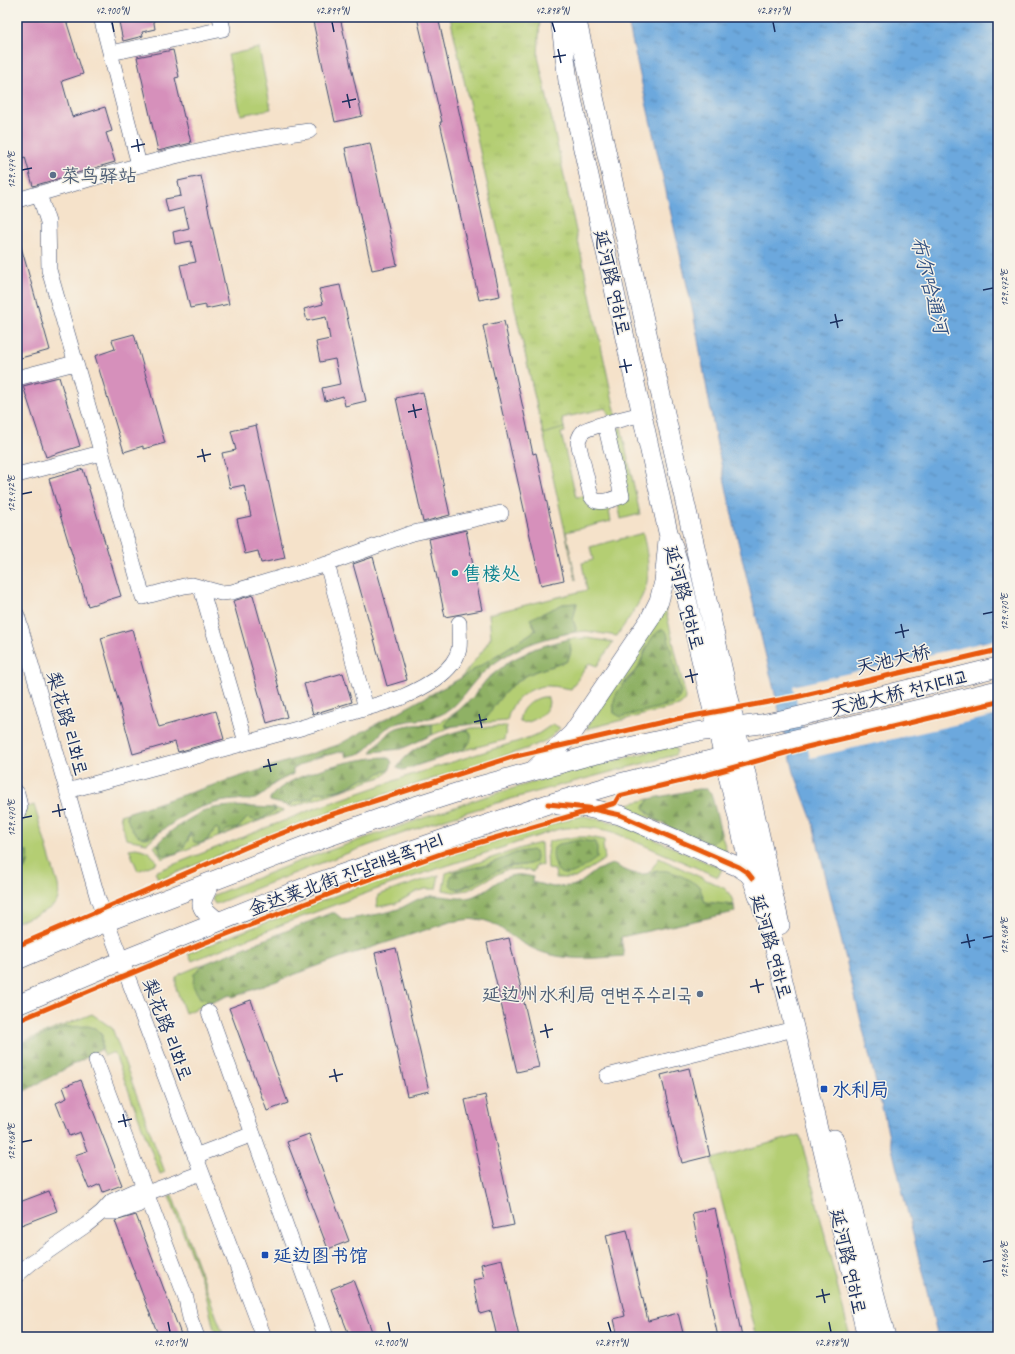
<svg xmlns="http://www.w3.org/2000/svg" width="1015" height="1354" font-family="Caveat,'LXGW WenKai TC','Poor Story',sans-serif">
<defs>
<pattern id="forest-firs" width="22" height="20" patternUnits="userSpaceOnUse"><rect width="22" height="20" fill="#8fb165"/><path d="M5 1l3.5 6h-7zM16 11l3.5 6h-7z" fill="#749056"/></pattern>
<pattern id="park-tufts" width="24" height="20" patternUnits="userSpaceOnUse"><rect width="24" height="20" fill="#b4ce73"/><path d="M3 7l-1-3M5 7V3M7 7l1-3M15 17l-1-3M17 17v-4M19 17l1-3" fill="none" stroke="#9ab166"/></pattern>
<pattern id="water-ripples" width="26" height="14" patternUnits="userSpaceOnUse"><rect width="26" height="14" fill="#6ca8dd"/><path d="M2 4q2-2 4 0t4 0M15 11q2-2 4 0t4 0" fill="none" stroke="#5889b6"/></pattern>
</defs>
<rect width="100%" height="100%" fill="#f7f3e8"/>
<filter id="ink" filterUnits="userSpaceOnUse"><feTurbulence type="fractalNoise" baseFrequency=".025" numOctaves="2"/><feDisplacementMap in="SourceGraphic" scale="8" xChannelSelector="R" yChannelSelector="G"/><feConvolveMatrix kernelMatrix="1 2 1 2 8 2 1 2 1" color-interpolation-filters="sRGB"/></filter>
<filter id="wash" filterUnits="userSpaceOnUse"><feTurbulence type="fractalNoise" baseFrequency=".012" numOctaves="4" result="noise"/><feDisplacementMap in="SourceGraphic" scale="16" xChannelSelector="R" yChannelSelector="G"/><feGaussianBlur stdDeviation="0.9" result="paint"/><feColorMatrix in="noise" values="0 0 0 0 0 0 0 0 0 0 0 0 0 0 0 0 0 1.4 0 .05"/><feComposite in="paint" operator="in"/></filter>
<g filter="url(#wash)">
<rect width="100%" height="100%" fill="#f5e2ca"/>
<path fill="#b4ce73" stroke="#687e68" fill-rule="evenodd" d="M259,48L271,109L241,115L228,55Z
M517,317L562,418L565,432L561,433L576,497L584,496C588,511 595,509 608,506L611,521L566,532L576,580Z
M621,427L640,514L621,519L618,503L628,501L613,435L615,431Z
M643,533C647,553 652,575 643,594C637,608 625,623 617,636L586,631L575,632L576,628L573,620L577,603L563,604L531,620L536,630L461,678L483,650L491,637L489,614L587,590L582,563L593,560L590,547Z
M665,607L685,693C685,700 685,702 679,706L586,729ZM667,633L668,640L614,713V704L615,697L627,679L638,668L645,650Z
M587,638L613,642L597,666L589,663L571,689C564,688 556,686 549,686C535,685 517,696 511,709C509,712 508,717 507,721L483,723C496,701 511,681 536,671C546,668 556,665 566,662C572,655 572,647 568,639Z
M543,697H547C556,709 530,726 520,722C518,709 532,699 543,697Z
M458,711L446,723V726H453L432,735V724L441,722Z
M553,724L560,728L552,736L545,741L526,749L342,808L263,837L159,880L155,872L316,808L408,776L522,740L538,734Z
M507,726L504,740L461,751L469,744L463,730L456,732L472,728Z
M673,746L675,747L677,751L675,755C597,776 518,795 442,820C366,845 292,874 218,903L215,904L212,899L214,895L302,860L484,797L558,775Z
M390,769L384,776L292,807L290,806L294,801L306,800L315,793L338,791L349,788L361,779C369,779 373,779 379,773L386,771Z
M649,799L644,807L648,813L661,823L626,807L628,804Z
M34,805L58,885C59,891 59,896 57,901C52,911 27,918 17,922V823L23,818L26,808Z
M274,808L284,811L162,859L154,846L158,843V847L188,841L190,831L206,842L216,828L219,829V836L227,830L238,828L247,818L275,811Z
M127,813V818L151,836L162,830L147,843L126,839L120,815Z
M584,816L617,823L722,869L718,877L613,832C595,827 578,826 559,829L391,884L291,921L192,961L188,953L399,871L451,854L576,817Z
M720,829L727,853L711,845L719,837Z
M576,837H589L605,840L603,845L605,859L575,878H556L555,870L548,869L547,853L549,841Z
M541,843L542,866L536,865L533,872L520,869L505,870L468,890L454,892L443,890L446,873L528,846ZM525,851L536,856L534,862C524,867 512,865 501,869C486,874 474,885 458,890L454,872L487,865L516,853Z
M136,848C147,850 152,853 157,863L138,871L129,849Z
M659,858L724,888C730,893 732,898 734,905L705,902L701,891L667,871H659L649,873Z
M439,875L436,889H425L418,891L395,904L377,907L378,895Z
M204,964L194,974L200,998L213,1002L185,1013L176,988V978L180,974Z
M92,1014L112,1028L165,1172L160,1174L114,1052L104,1056L102,1049V1035L65,1027L17,1046V1044Z
M800,1135L850,1337H756L714,1170L712,1159Z
M172,1195L224,1337H217L213,1326L205,1290L169,1196Z"/>
<path fill="url(#forest-firs)" stroke="#557062" d="M577,603L573,620L576,628L575,632C537,639 502,651 475,681C466,691 458,705 446,712C428,723 405,717 387,728C378,734 370,749 361,753C356,755 351,755 346,757L344,751L315,758L293,769V774C287,777 280,780 274,784C268,789 262,796 255,799C248,801 241,799 234,800C219,801 203,806 190,812C178,818 155,838 145,838C134,837 126,822 127,813L338,745L461,678L536,630L530,619L563,604Z
M663,629L667,633L681,693L679,698L673,704L621,717L614,713C614,708 613,702 615,697C620,685 631,678 638,668C646,654 647,636 663,629Z
M568,639C572,647 572,655 566,662C556,665 546,668 536,671C511,681 496,701 483,723L446,727V722L473,697L487,679L510,661L536,648Z
M432,724V735L401,749L371,752C378,744 387,732 397,728C408,724 421,725 432,724Z
M463,730L469,731C475,740 468,745 461,751L403,770L397,768C400,764 403,759 407,756C419,744 446,734 463,730Z
M386,757L390,759L392,763L390,769L386,771L379,773C373,779 369,779 361,779C343,791 336,791 315,793L312,798L294,801L290,806L270,801V798C288,773 356,758 386,757Z
M698,789H707L711,793L720,829L719,837L711,845C690,835 658,827 644,807L649,799Z
M232,806L274,808L275,811L258,821L247,818L238,828L227,830L219,837V830L216,828C209,837 206,846 194,842L190,832C186,849 179,856 161,855L158,843C167,832 194,815 207,810C215,807 224,807 232,806Z
M580,840L595,842L597,848V858C588,864 563,885 556,867C554,860 552,856 554,848L559,844Z
M21,849L28,852C29,858 29,863 26,868L17,872V852Z
M532,850L535,852L536,856L535,862C525,866 517,865 507,867C496,869 453,901 450,883C449,879 451,876 454,872L487,865L516,853Z
M612,864C620,867 630,874 639,874C648,875 657,869 667,871C678,873 689,880 699,886L705,902L734,905L735,912L621,937L624,956C599,958 573,961 548,954C536,951 523,944 513,937C505,932 498,925 489,922C477,917 463,920 450,922L342,957L233,997L230,995L213,1002L200,998L193,986L194,974L204,964L331,913H335L341,918L346,920C363,916 381,915 398,909C407,906 415,899 425,897C440,893 457,901 471,897C495,889 502,868 533,877L532,882L553,887L572,886L580,883L597,870Z
M88,1026L95,1028L102,1035V1049L17,1095V1046L65,1027Z"/>
<path fill="url(#park-tufts)" stroke="#687e68" d="M450,17H540L538,56L616,415L609,417L606,408L562,418L564,428L543,434Z"/>
<path fill="url(#water-ripples)" stroke="#446c9e" d="M627,17H998V1337H938L812,820L794,772L736,533L717,445L693,312Z"/>
<path fill="#f5e2ca" d="M998,639V715L810,758L793,686Z"/>
<g id="blocks">
<path fill="#d690bb" d="M17,17H65L83,74L62,81L72,117L105,107L112,131L106,133L115,162L33,186L25,157L17,160Z
M118,17H153L155,29L142,32L143,36L123,41Z
M312,17H340L362,116L335,122Z
M417,17H438L500,296L479,300L440,122H442Z
M173,50L179,77L175,78L184,117H185L191,143L158,151L137,57Z
M370,143L397,265L372,270L345,148Z
M201,176L229,304L206,309V305L190,308L180,265L196,262L191,241L175,244L173,232L189,228L184,208L168,212L165,199L181,196L178,181Z
M17,243H20L50,350L17,359Z
M340,285L366,401L345,406L343,396L325,401L322,388L340,384L335,359L320,362L316,342L330,339L326,317L307,321L304,309L323,304L319,289Z
M504,321L533,454L536,453L564,580L541,585L483,326Z
M134,334L165,443L143,449V446L124,452L95,356L115,349L112,340Z
M59,377L80,446L46,457L23,386Z
M423,392L450,515L423,522L396,398Z
M256,425L285,558L261,563L258,551L245,554L237,519L251,516L244,485L230,488L222,453L236,450L231,431Z
M83,469L121,596L88,606L49,479Z
M466,530L482,610L445,617L429,539Z
M373,557L407,680L387,686L353,564Z
M253,595L287,717L267,723L233,601Z
M132,629L159,727L216,711L224,739L178,752L175,742L133,754L101,638Z
M343,673L352,702L313,714L304,684Z
M509,938L539,1067L517,1072L487,943Z
M396,948L429,1091L407,1096L375,953Z
M251,1000L288,1103L267,1111L229,1008Z
M689,1068L710,1156L682,1163L661,1075Z
M81,1080L122,1185L103,1192L100,1184L89,1189L75,1155L87,1151L80,1132L69,1136L56,1103L67,1098L63,1087Z
M485,1095L514,1225L494,1229L465,1100Z
M309,1134L349,1241L328,1249L287,1142Z
M49,1191L57,1211L21,1225L17,1214V1203Z
M715,1208L742,1337H718L706,1282L692,1213Z
M136,1215L165,1292L182,1337H159L142,1293L115,1221Z
M627,1230L648,1321L678,1313L684,1337H618L614,1319L625,1316L606,1235Z
M502,1259L519,1337H497L491,1311L480,1314L473,1280L484,1278L481,1264Z
M353,1280L358,1293L374,1337H350L338,1307L331,1289Z"/>
</g>
</g>
<g filter="url(#ink)">
<use href="#blocks" fill-opacity="0" stroke="#3c4a6e" stroke-width="1"/>
<g fill="none" stroke-linecap="round" stroke-linejoin="round">
<g stroke="#3c4a6e" stroke-width="16">
<path id="minor" d="M101,17L139,165
M111,53L223,29L220,17
M39,194L48,222L49,270L143,597L184,586L192,585L221,593L232,592L327,564L409,534L501,513
M17,200C78,183 139,163 202,150C237,142 273,136 309,131
M17,378L75,363
M605,424L622,496C612,499 597,507 591,496L578,442C579,438 580,434 584,431C590,426 631,417 642,414
M17,475L101,453
M327,564L366,708
M201,588L246,742
M17,615L98,899L264,1337
M67,791L297,729L400,698C421,689 454,673 459,649C460,641 459,631 459,623
M17,793L20,807L17,814
M209,1012L326,1337
M96,1061L186,1298L190,1318L197,1337
M607,1076L794,1029
M195,1156L253,1134
M102,1212H118L138,1205L147,1193
M17,1275L31,1263L86,1225L102,1212L112,1201L134,1191L147,1193L201,1173"/>
</g>
<g stroke="#3c4a6e" stroke-width="20">
<path id="major" d="M560,17L568,81L668,532L679,565L752,878L768,923L780,968L867,1337
M576,17L780,925
M534,770L572,734L650,619L659,601L664,582L668,540
M558,805L588,808L620,815L739,867L748,873L752,878
M210,883C199,906 197,905 218,922
M17,960L106,922L330,836L415,806L465,790L584,757L696,732L761,724L800,716L998,667
M17,1005L121,961L313,884L450,837L548,804L620,783L742,752L998,690
M834,1139L886,1337"/>
</g>
<use href="#minor" stroke="#fff" stroke-width="15"/>
<use href="#major" stroke="#fff" stroke-width="19"/>
<g stroke="#f7f3e8" stroke-width="8">
<path id="cycleway" d="M548,804L588,808L620,815L739,867L748,873L752,878
M17,946L249,846L324,817L512,757L676,719L796,697L998,650
M17,1021L204,943L353,885L446,852L595,809L615,803L619,796L706,775L807,747L998,702"/>
</g>
<use href="#cycleway" stroke="#e8590c" stroke-width="5"/>
</g>
</g>
<path fill="none" stroke="#1b2f5e" stroke-width="1.5" d="M112,22L114,32M332,22L334,32M552,22L555,32M773,22L775,32M558,49L561,63M553,57L566,55M347,94L350,108M342,102L356,99M137,139L139,152M131,147L145,144M22,170L32,168M983,290L993,288M835,314L838,328M830,323L843,320M624,359L627,373M619,367L632,365M413,404L416,418M408,412L422,409M202,449L205,462M197,457L211,454M22,494L32,492M983,614L993,612M901,624L904,638M895,633L909,630M690,669L693,683M685,677L698,674M479,714L482,728M474,722L487,719M268,759L271,772M263,767L277,764M58,804L60,817M52,812L66,809M22,818L32,816M967,934L970,948M983,938L993,936M961,943L975,940M756,979L759,993M750,987L764,984M545,1024L548,1038M540,1032L553,1029M334,1069L337,1082M329,1077L343,1074M123,1114L126,1127M118,1122L132,1119M22,1142L32,1140M983,1262L993,1260M822,1289L825,1303M816,1297L830,1294M168,1322L170,1332M388,1322L390,1332M608,1322L611,1332M829,1322L831,1332"/>
<g fill="#5c6f8a" stroke="#f7f3e8" stroke-width="1.5">
<circle cx="53" cy="175" r="4"/>
<circle cx="700" cy="994" r="4"/>
</g>
<circle fill="#0f9aa8" stroke="#f7f3e8" stroke-width="1.5" cx="455" cy="573" r="4"/>
<g fill="#1a4fb4" stroke="#f7f3e8" stroke-width="1.5">
<rect x="820" y="1085" width="8" height="8" rx="2"/>
<rect x="261" y="1251" width="8" height="8" rx="2"/>
</g>
<g text-anchor="middle" stroke-width="3" stroke-linejoin="round" paint-order="stroke">
<g font-size="19" fill="#4e5e75" stroke="#f7f3e8" text-anchor="start">
<text x="61" y="182">菜鸟驿站</text>
<text x="692" y="1001" text-anchor="end">延边州水利局 연변주수리국</text>
</g>
<g font-size="19" fill="#1b2f5e" stroke="#f7f3e8">
<text transform="translate(613 282) rotate(77)" y="7">延河路 연하로</text>
<text transform="translate(685 597) rotate(75)" y="7">延河路 연하로</text>
<text transform="translate(893 659) rotate(-13)" y="7">天池大桥</text>
<text transform="translate(899 692) rotate(-14)" y="7">天池大桥 천지대교</text>
<text transform="translate(68 723) rotate(74)" y="7">梨花路 리화로</text>
<text transform="translate(346 874) rotate(-20)" y="7">金达莱北街 진달래북쪽거리</text>
<text transform="translate(772 946) rotate(74)" y="7">延河路 연하로</text>
<text transform="translate(168 1029) rotate(69)" y="7">梨花路 리화로</text>
<text transform="translate(849 1261) rotate(77)" y="7">延河路 연하로</text>
</g>
<g font-size="19" fill="#0d838f" stroke="#f7f3e8" text-anchor="start">
<text x="463" y="580">售楼处</text>
</g>
<g font-size="19" fill="#164399" stroke="#f7f3e8" text-anchor="start">
<text x="832" y="1096">水利局</text>
<text x="273" y="1262">延边图书馆</text>
</g>
<g font-size="20" font-style="italic" fill="#335384" stroke="#f7f3e8">
<text transform="translate(930 285) rotate(76)" y="7">布尔哈通河</text>
</g>
</g>
<rect width="1015" height="1354" fill="none" stroke="#f7f3e8" stroke-width="44"/>
<rect x="22" y="22" width="971" height="1310" fill="none" stroke="#1b2f5e" stroke-width="1.5"/>
<g font-size="10" text-anchor="middle" fill="#1b2f5e">
<text x="112" y="14">42.900°N</text>
<text x="332" y="14">42.899°N</text>
<text x="552" y="14">42.898°N</text>
<text x="773" y="14">42.897°N</text>
<text transform="translate(11 170) rotate(-90)" y="4">129.474°E</text>
<text transform="translate(1004 288) rotate(-90)" y="4">129.472°E</text>
<text transform="translate(11 494) rotate(-90)" y="4">129.472°E</text>
<text transform="translate(1004 612) rotate(-90)" y="4">129.470°E</text>
<text transform="translate(11 818) rotate(-90)" y="4">129.470°E</text>
<text transform="translate(1004 936) rotate(-90)" y="4">129.468°E</text>
<text transform="translate(11 1142) rotate(-90)" y="4">129.468°E</text>
<text transform="translate(1004 1260) rotate(-90)" y="4">129.466°E</text>
<text x="170" y="1346">42.901°N</text>
<text x="390" y="1346">42.900°N</text>
<text x="611" y="1346">42.899°N</text>
<text x="831" y="1346">42.898°N</text>
</g>
</svg>
